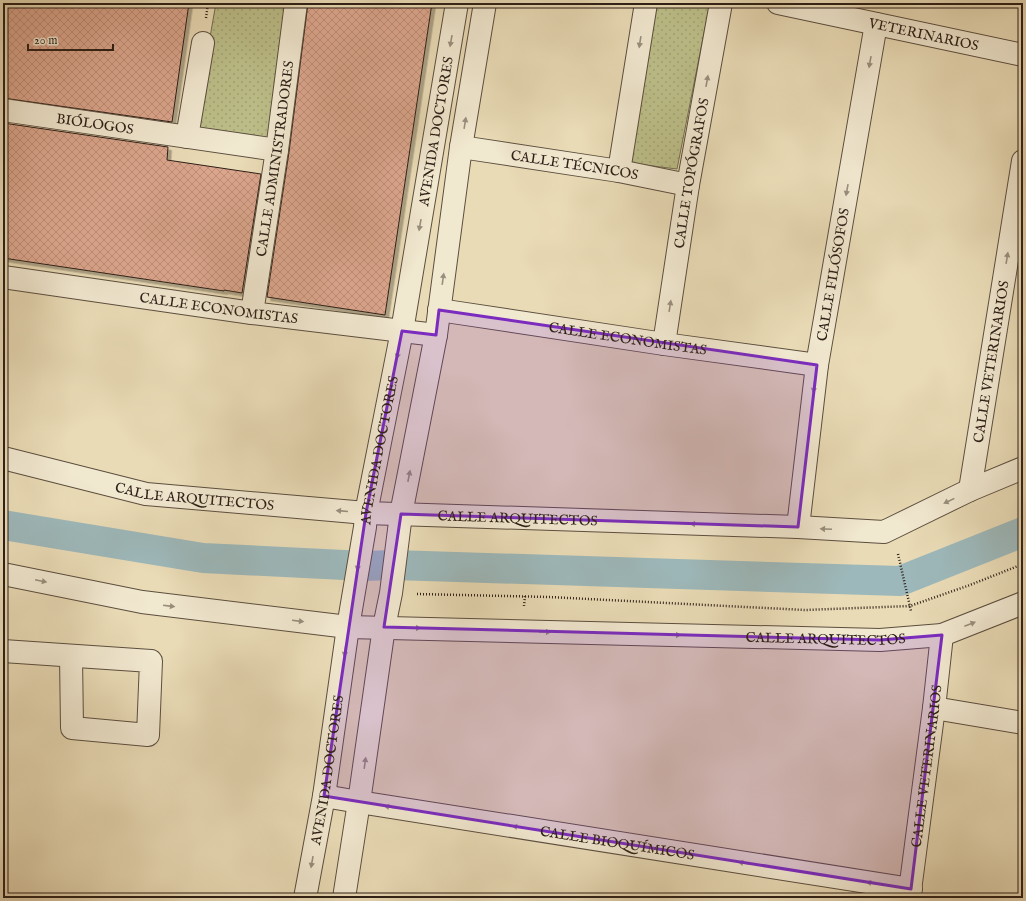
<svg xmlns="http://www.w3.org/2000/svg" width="1026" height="901" font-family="'IM FELL English',serif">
<defs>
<pattern id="park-dots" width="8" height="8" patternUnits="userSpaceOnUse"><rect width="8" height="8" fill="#bcbe89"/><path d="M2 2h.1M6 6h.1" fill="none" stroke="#a2a376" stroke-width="1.8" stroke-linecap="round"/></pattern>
<pattern id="building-cross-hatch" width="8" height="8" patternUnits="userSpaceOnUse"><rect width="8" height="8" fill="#dca68d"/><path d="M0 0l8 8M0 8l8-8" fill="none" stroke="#bd8e79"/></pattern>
<filter id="shadow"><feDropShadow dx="3.5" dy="3.5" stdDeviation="0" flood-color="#0004"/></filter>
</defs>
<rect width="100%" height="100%" fill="#e9dbb6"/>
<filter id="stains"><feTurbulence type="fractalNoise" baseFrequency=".005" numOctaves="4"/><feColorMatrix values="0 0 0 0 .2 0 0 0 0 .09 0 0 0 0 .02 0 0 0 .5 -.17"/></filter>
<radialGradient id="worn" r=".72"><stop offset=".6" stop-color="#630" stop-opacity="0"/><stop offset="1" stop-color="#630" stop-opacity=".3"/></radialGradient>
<path fill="url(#park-dots)" stroke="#746e50" d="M216,3H291L270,142L193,134Z
M657,3H710L677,169L628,163Z"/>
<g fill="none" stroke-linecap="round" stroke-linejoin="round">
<path stroke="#9db8ba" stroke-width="30" d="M3,525L203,558L364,566L394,565L900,581L1023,532"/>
</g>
<path fill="url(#building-cross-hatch)" stroke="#2d1f17" filter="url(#shadow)" d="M3,3H189L172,122L3,98Z
M308,3H432L385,315L267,297L289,152Z
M3,123L168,147L167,160L261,174L242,293L224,290V291L3,258Z"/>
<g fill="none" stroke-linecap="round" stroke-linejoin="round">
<g stroke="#5c4e3f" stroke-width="24">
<g id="minor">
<path id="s1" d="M778,3L1023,55"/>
<path id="s2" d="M3,110L277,150"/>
<path d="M187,137L203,43"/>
<path id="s3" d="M461,147L619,171L688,185"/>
<path d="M619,171L646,3"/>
<path id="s4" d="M3,277L252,313L436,335"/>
<path id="s5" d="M439,310L664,344L817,365"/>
<path id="s6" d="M252,313L277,150L296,3"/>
<path id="s7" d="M664,344L688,185L721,3"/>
<path id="s8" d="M3,458L146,494L366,513L798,527L884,532L970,490L1023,468"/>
<path id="s9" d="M970,490L1023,161"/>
<path id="s10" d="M798,527L817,365L876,24"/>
<path id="s11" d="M3,574L142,602L348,627L880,640L942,635L1023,603"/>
<path d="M3,651L151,661L148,735L72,728L71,656"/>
<path d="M934,708L1023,723"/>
<path id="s12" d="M324,796L359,802L911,889"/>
<path id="s13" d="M305,898L324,796L348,627L365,527L366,513L402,331L457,3"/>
<path d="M344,898L359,802L384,627L391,593L401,514L436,335L461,147L485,3"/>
<path id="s14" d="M909,898L934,708L942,635"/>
</g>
</g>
<path stroke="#2d1f17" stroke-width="2.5" stroke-dasharray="1 2" stroke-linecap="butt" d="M206,18L208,3
M898,554L911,611
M417,594L549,597L805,610L910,606L970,585L1023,564
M524,606L525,596"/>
<use href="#minor" stroke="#f1e8d0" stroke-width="22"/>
</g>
<defs><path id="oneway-solid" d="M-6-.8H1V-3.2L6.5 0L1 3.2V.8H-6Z"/></defs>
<g fill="#998e7d">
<use href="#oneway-solid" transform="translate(451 41) rotate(100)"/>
<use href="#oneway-solid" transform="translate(640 42) rotate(99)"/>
<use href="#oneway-solid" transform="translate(870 62) rotate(100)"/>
<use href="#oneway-solid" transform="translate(707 81) rotate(-80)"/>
<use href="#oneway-solid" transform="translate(465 123) rotate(-81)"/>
<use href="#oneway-solid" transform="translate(847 190) rotate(100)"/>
<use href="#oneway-solid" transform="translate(420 225) rotate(100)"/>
<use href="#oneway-solid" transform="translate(1007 258) rotate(-81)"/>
<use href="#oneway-solid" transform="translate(443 279) rotate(-82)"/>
<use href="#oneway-solid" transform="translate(670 306) rotate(-81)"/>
<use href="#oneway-solid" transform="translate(398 353) rotate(101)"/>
<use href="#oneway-solid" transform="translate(814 387) rotate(97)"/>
<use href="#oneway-solid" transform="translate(409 476) rotate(-79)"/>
<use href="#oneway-solid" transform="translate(949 501) rotate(154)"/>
<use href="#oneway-solid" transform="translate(342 511) rotate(-175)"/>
<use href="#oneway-solid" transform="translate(696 524) rotate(-178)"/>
<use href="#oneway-solid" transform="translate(826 529) rotate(-177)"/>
<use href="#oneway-solid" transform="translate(358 565) rotate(100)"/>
<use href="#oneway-solid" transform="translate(41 581) rotate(12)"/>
<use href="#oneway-solid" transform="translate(169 606) rotate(7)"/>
<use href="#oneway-solid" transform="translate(298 621) rotate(7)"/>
<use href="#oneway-solid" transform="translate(970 624) rotate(-21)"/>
<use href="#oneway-solid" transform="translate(415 628) rotate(1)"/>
<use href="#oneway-solid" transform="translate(545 632) rotate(1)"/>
<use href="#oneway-solid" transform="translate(675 635) rotate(1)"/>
<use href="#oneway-solid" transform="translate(345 651) rotate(98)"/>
<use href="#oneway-solid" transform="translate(365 763) rotate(-82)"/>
<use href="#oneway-solid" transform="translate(390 807) rotate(-171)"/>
<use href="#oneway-solid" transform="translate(518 827) rotate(-171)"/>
<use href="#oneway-solid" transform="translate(312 862) rotate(100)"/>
<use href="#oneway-solid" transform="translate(744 863) rotate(-171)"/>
<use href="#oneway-solid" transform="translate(872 883) rotate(-171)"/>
</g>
<path fill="#7b2cbf" fill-opacity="0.2" stroke="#7b2cbf" stroke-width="3" stroke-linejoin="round" d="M439,310L817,365L798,527L401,514L384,627L880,640L942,635L911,889L324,796L366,513L402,331L436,335Z"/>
<g text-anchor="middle" stroke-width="3.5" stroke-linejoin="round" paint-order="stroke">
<g font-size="14" fill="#2d1f17" stroke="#f1e8d0">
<text dy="5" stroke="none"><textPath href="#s1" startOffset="149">VETERINARIOS</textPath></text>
<text dy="5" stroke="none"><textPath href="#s2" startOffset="93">BIÓLOGOS</textPath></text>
<text dy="5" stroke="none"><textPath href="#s13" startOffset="778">AVENIDA DOCTORES</textPath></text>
<text dy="5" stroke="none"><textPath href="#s6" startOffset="156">CALLE ADMINISTRADORES</textPath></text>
<text dy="5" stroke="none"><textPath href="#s3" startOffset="115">CALLE TÉCNICOS</textPath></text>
<text dy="5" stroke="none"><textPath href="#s7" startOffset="173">CALLE TOPÓGRAFOS</textPath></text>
<text dy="5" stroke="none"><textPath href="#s10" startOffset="255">CALLE FILÓSOFOS</textPath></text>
<text dy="5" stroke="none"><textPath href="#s4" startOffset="218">CALLE ECONOMISTAS</textPath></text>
<text dy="5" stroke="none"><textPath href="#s5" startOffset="191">CALLE ECONOMISTAS</textPath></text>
<text dy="5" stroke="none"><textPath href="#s9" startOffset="130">CALLE VETERINARIOS</textPath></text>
<text dy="5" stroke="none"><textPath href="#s13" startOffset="454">AVENIDA DOCTORES</textPath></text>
<text dy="5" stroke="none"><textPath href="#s8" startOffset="196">CALLE ARQUITECTOS</textPath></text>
<text dy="5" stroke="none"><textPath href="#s8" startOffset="520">CALLE ARQUITECTOS</textPath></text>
<text dy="5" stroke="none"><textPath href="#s11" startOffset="827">CALLE ARQUITECTOS</textPath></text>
<text dy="5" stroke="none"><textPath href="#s14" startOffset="133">CALLE VETERINARIOS</textPath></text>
<text dy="5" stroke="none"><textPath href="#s13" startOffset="130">AVENIDA DOCTORES</textPath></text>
<text dy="5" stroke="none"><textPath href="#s12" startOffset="297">CALLE BIOQUÍMICOS</textPath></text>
</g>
</g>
<rect width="1026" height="901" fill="none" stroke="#e9dbb6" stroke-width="16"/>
<rect x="4" y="4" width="1018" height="893" fill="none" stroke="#2d1f17" stroke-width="2"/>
<rect x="8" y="8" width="1010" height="885" fill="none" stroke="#2d1f17"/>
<path d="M28 44v6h85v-6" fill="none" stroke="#2d1f17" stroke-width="2"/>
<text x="34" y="44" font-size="12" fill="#2d1f17" stroke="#f1e8d0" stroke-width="3" paint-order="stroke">20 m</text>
<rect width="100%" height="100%" filter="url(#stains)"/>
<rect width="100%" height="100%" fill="url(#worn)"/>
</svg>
